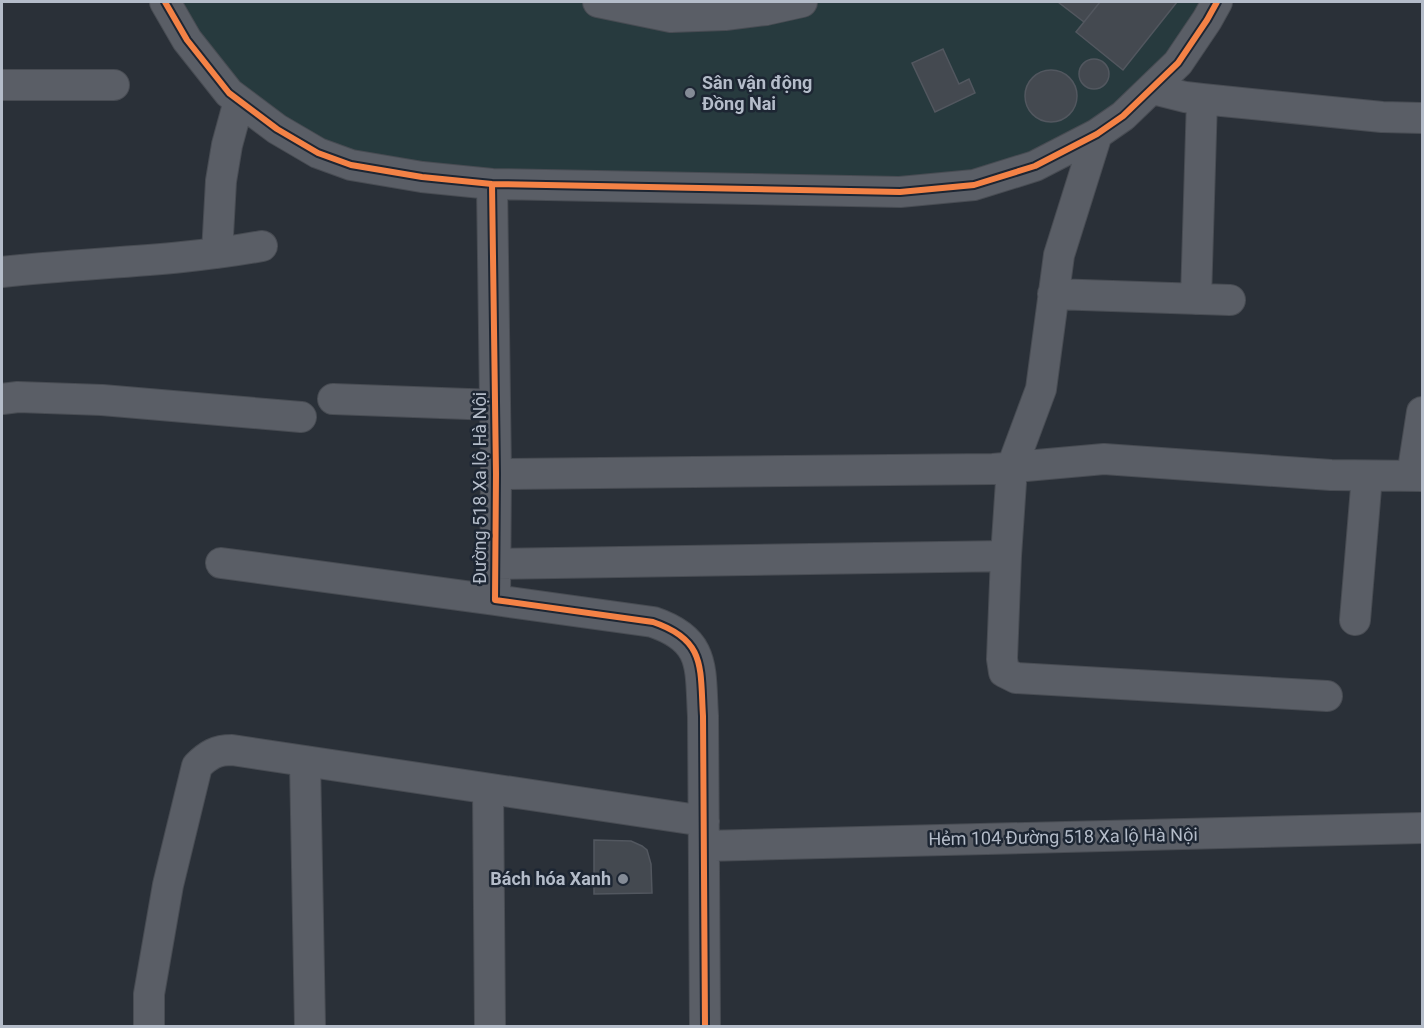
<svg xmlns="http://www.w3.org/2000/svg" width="1424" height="1028" font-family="Roboto,sans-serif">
<rect width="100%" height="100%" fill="#2a3038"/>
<path fill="#273a3e" d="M181,2H1202L1167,54L1118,103L1090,123L1030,153L973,173L900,178L493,170L414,163L356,152L325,141L290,122L239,84L199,33Z"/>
<path fill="#444950" stroke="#52575f" stroke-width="1.5" d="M1058,2H1100L1084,22Z
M1100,2H1177L1123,70L1076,32Z
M943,49L959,84L969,79L975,93L935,112L912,63Z
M1079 74a15 15 0 1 1 30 0a15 15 0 1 1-30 0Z
M1025 96a26 26 0 1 1 52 0a26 26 0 1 1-52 0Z
M594,840L631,841L642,846L647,850L651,864L652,893L594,894Z"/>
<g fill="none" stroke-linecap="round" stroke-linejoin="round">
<g stroke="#484c53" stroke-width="32">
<path id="minor" d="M165,2L187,40L229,93L277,129L318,153L351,165L422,177L492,184L900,192L974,185L1035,166L1097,134L1123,116L1178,63L1207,20L1217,2
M598,2L671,17L725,15L766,10L802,2
M2,85H114
M1153,89L1185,97L1202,99L1382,117L1422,118
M492,184L496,474L495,600L653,622C706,640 700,667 703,716L705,1026
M217,253L221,181L227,145L239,101
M2,272C89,262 176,262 262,246
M1053,294L1230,300
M1196,299L1202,99
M2,399L18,397L102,400L301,417
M333,399L495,405
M496,474L993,469L1104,459L1331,475L1422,476
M1412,476L1422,412
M1006,556L1012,467L1041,389L1059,255L1097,134
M221,563L495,600
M496,564L1006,556L1002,659L1004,672L1016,678L1327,696
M1355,620L1367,476
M305,761L310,1026
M488,789L490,1026
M704,846L1422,828
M149,1026V994L168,885L197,766C208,755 216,750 232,750L704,821"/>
</g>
<use href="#minor" stroke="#5a5e66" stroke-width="30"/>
<g stroke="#1d2633" stroke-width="10">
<path id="cycleway" d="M165,2L187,40L229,93L277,129L318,153L351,165L422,177L492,184L900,192L974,185L1035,166L1097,134L1123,116L1178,63L1207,20L1217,2
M492,184L496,474L495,600L653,622C706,640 700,667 703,716L705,1026"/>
</g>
<use href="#cycleway" stroke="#f48246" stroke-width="6"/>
</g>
<g fill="#848b96" stroke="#1d2633" stroke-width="2">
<circle cx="690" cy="93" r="6"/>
<circle cx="623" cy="879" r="6"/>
</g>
<g text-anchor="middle" stroke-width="5" stroke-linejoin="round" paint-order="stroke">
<g font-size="18" font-weight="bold" fill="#b4bcc9" stroke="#1d2633" text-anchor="start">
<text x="702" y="89">Sân vận động<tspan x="702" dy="21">Đồng Nai</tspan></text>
<text x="611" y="885" text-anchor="end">Bách hóa Xanh</text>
</g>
<g font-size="18" fill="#b4bcc9" stroke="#1d2633">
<text transform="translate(480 488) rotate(-90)" y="6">Đường 518 Xa lộ Hà Nội</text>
<text transform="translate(1063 837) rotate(-1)" y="6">Hẻm 104 Đường 518 Xa lộ Hà Nội</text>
</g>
</g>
<rect width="1424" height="1028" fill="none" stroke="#b4bcc9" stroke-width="6"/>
</svg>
